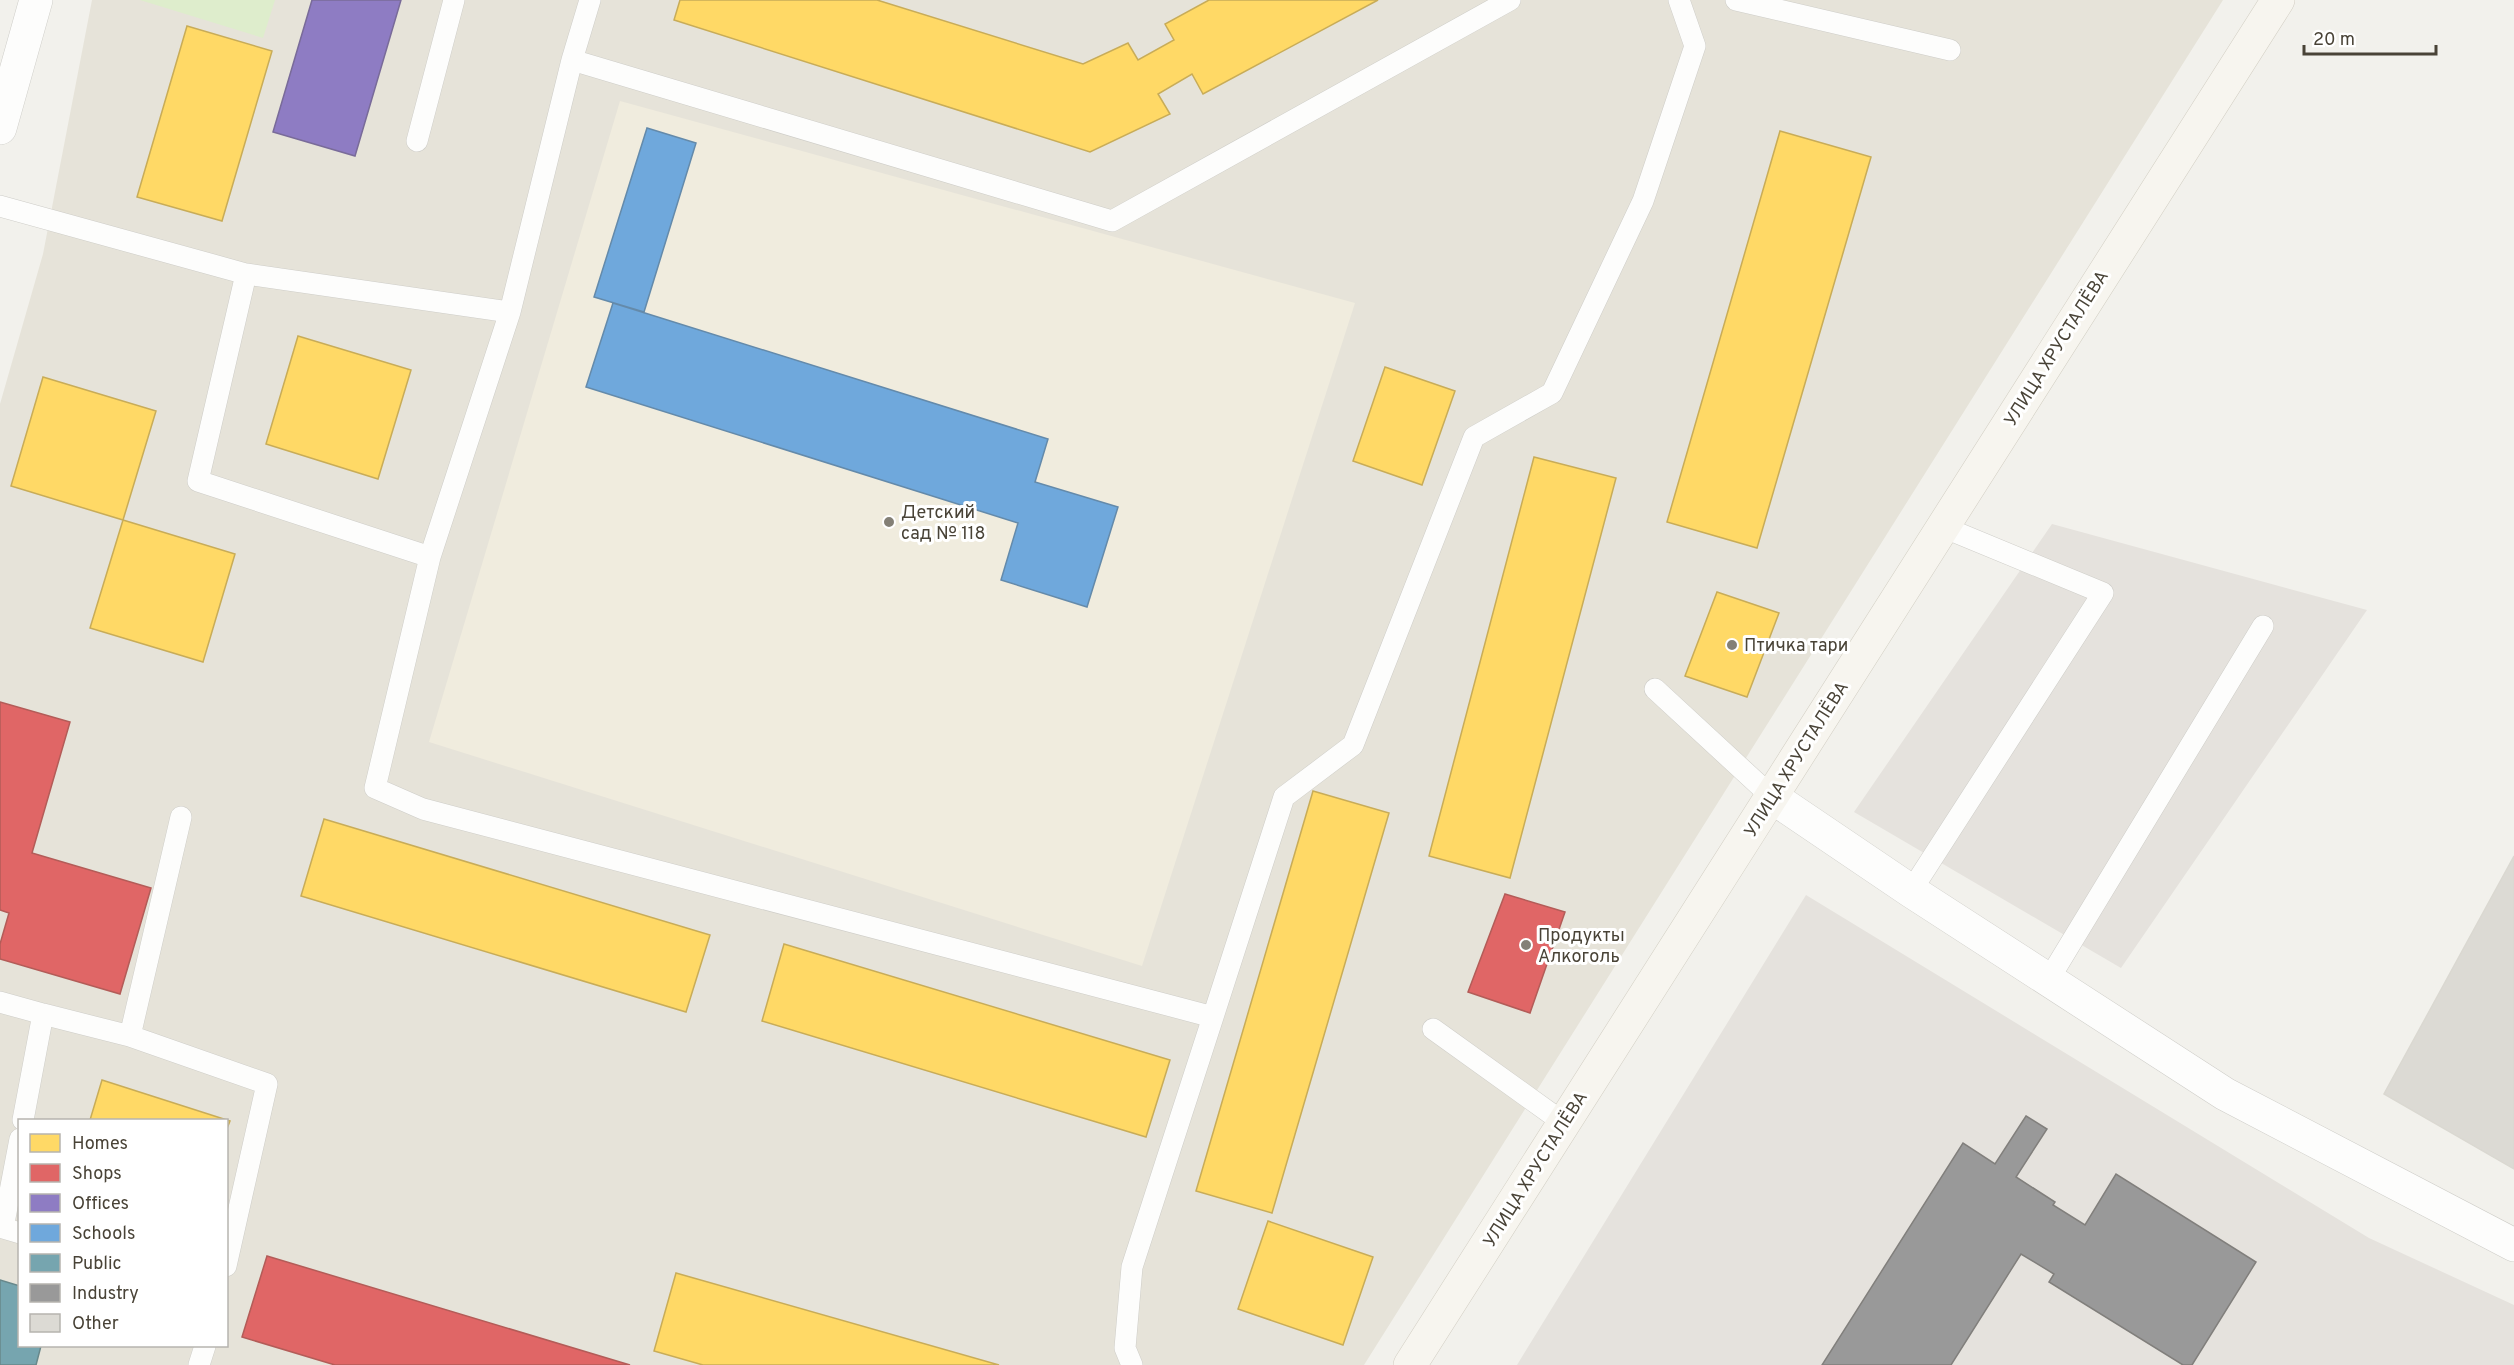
<svg xmlns="http://www.w3.org/2000/svg" width="2514" height="1365" font-family="Overpass,sans-serif">
<rect width="100%" height="100%" fill="#f2f1ec"/>
<path fill="#e6e3d9" fill-rule="evenodd" d="M92,0H2223L1364,1365H0V404L43,254ZM20,1120H226V1346H20Z"/>
<path fill="#e5e2dd" d="M2052,524L2367,610L2121,968L1854,812Z
M1806,895L2369,1238L2514,1305V1365H1517Z"/>
<path fill="#f0ecde" d="M620,101L1355,303L1142,966L429,742Z"/>
<path fill="#deedcc" d="M140,0H275L263,38Z"/>
<path fill="#ffd966" stroke="#c8ac58" stroke-width="1.5" d="M680,0H877L1083,64L1128,43L1138,60L1174,40L1165,24L1209,0H1378L1203,94L1192,74L1158,94L1170,114L1090,152L674,20Z
M187,26L272,51L222,221L137,197Z
M1780,131L1871,157L1757,548L1667,522Z
M298,336L411,370L378,479L266,444Z
M1385,367L1455,391L1422,485L1353,461Z
M43,377L156,411L123,520L11,486Z
M1534,457L1616,478L1510,878L1429,856Z
M123,520L235,554L203,662L90,628Z
M1717,592L1779,613L1747,697L1685,676Z
M1313,791L1389,813L1272,1213L1196,1191Z
M324,819L710,935L686,1012L301,896Z
M784,944L1170,1060L1146,1137L762,1021Z
M102,1080L230,1121L226,1131V1120H90Z
M1268,1221L1373,1257L1343,1345L1238,1309Z
M676,1273L999,1365H703L654,1351Z"/>
<path fill="#e06666" stroke="#b35c58" stroke-width="1.5" d="M0,702L70,722L32,853L151,888L120,994L0,959V944L9,913L0,910Z
M1505,894L1565,912L1530,1013L1468,992Z
M267,1256L630,1365H335L242,1337Z"/>
<path fill="#8e7cc3" stroke="#796b99" stroke-width="1.5" d="M312,0H401L355,156L273,132Z"/>
<path fill="#6fa8dc" stroke="#648aaa" stroke-width="1.5" d="M647,128L696,143L644,312L594,297Z
M613,303L1048,439L1035,482L1118,507L1087,607L1001,580L1018,523L586,387Z"/>
<path fill="#76a5af" stroke="#68888b" stroke-width="1.5" d="M0,1280L20,1286V1346H41L36,1365H0Z"/>
<path fill="#999" stroke="#817f7c" stroke-width="1.5" d="M2026,1116L2047,1129L2016,1177L2055,1202L2053,1205L2085,1225L2116,1174L2256,1262L2192,1365H2183L2049,1282L2054,1274L2021,1254L1951,1365H1822L1963,1143L1995,1164Z"/>
<path fill="#dcdad4" stroke="#dad8d1" stroke-width="1.5" d="M2514,856V1169L2384,1094Z"/>
<g fill="none" stroke-linecap="round" stroke-linejoin="round">
<g stroke="#cecdc8" stroke-width="22">
<path id="service" d="M1736,0L1950,50
M572,60L1112,221L1510,0
M417,141L454,0
M0,206L246,274L510,312L430,557L375,788L423,809L1213,1017L1132,1267L1125,1348L1132,1365
M246,274L198,481L430,557
M510,312L572,60L590,0
M1655,689L1772,797
M1911,891L2103,593L1943,527
M2049,979L2263,626
M0,1002L43,1014L23,1120
M43,1014L130,1036L181,817
M1213,1017L1284,797L1353,745L1474,437L1552,393L1643,201L1695,46L1679,0
M1433,1029L1564,1123
M130,1036L267,1084L226,1266
M20,1139L3,1228L20,1233
M199,1365L205,1346"/>
</g>
<g stroke="#cecdc8" stroke-width="34">
<path id="minor" d="M0,128L36,0
M1772,797L1911,891L2225,1094L2514,1245"/>
</g>
<g stroke="#d2cec3" stroke-width="34">
<path id="secondary" d="M1410,1365L2278,0"/>
</g>
<use href="#service" stroke="#fdfdfc" stroke-width="21"/>
<use href="#minor" stroke="#fdfdfc" stroke-width="33"/>
<use href="#secondary" stroke="#f7f5ef" stroke-width="33"/>
</g>
<g fill="#848076" stroke="#fff" stroke-width="2">
<circle cx="889" cy="522" r="6"/>
<circle cx="1732" cy="645" r="6"/>
<circle cx="1526" cy="945" r="6"/>
</g>
<g text-anchor="middle" stroke-width="6" stroke-linejoin="round" paint-order="stroke">
<g font-size="18" fill="#494337" stroke="#fff">
<text transform="translate(2056 348) rotate(-58)" y="6">УЛИЦА ХРУСТАЛЁВА</text>
<text transform="translate(1796 759) rotate(-58)" y="6">УЛИЦА ХРУСТАЛЁВА</text>
<text transform="translate(1535 1169) rotate(-58)" y="6">УЛИЦА ХРУСТАЛЁВА</text>
</g>
<g font-size="18" fill="#494337" stroke="#fff" text-anchor="start">
<text x="901" y="518">Детский<tspan x="901" dy="21">сад № 118</tspan></text>
<text x="1744" y="651">Птичка тари</text>
<text x="1538" y="941">Продукты<tspan x="1538" dy="21">Алкоголь</tspan></text>
</g>
</g>
<rect x="18" y="1119" width="210" height="228" fill="#ffffff" stroke="#b6b4af" stroke-width="1.5"/>
<rect x="30" y="1134" width="30" height="18" fill="#ffd966" stroke="#b6b4af" stroke-width="1.5"/>
<text x="72" y="1149" font-size="18" fill="#494337">Homes</text>
<rect x="30" y="1164" width="30" height="18" fill="#e06666" stroke="#b6b4af" stroke-width="1.5"/>
<text x="72" y="1179" font-size="18" fill="#494337">Shops</text>
<rect x="30" y="1194" width="30" height="18" fill="#8e7cc3" stroke="#b6b4af" stroke-width="1.5"/>
<text x="72" y="1209" font-size="18" fill="#494337">Offices</text>
<rect x="30" y="1224" width="30" height="18" fill="#6fa8dc" stroke="#b6b4af" stroke-width="1.5"/>
<text x="72" y="1239" font-size="18" fill="#494337">Schools</text>
<rect x="30" y="1254" width="30" height="18" fill="#76a5af" stroke="#b6b4af" stroke-width="1.5"/>
<text x="72" y="1269" font-size="18" fill="#494337">Public</text>
<rect x="30" y="1284" width="30" height="18" fill="#999999" stroke="#b6b4af" stroke-width="1.5"/>
<text x="72" y="1299" font-size="18" fill="#494337">Industry</text>
<rect x="30" y="1314" width="30" height="18" fill="#dcdad4" stroke="#b6b4af" stroke-width="1.5"/>
<text x="72" y="1329" font-size="18" fill="#494337">Other</text>
<path d="M2304 45v9h132v-9" fill="none" stroke="#494337" stroke-width="3"/>
<text x="2313" y="45" font-size="18" fill="#494337" stroke="#ffffff" stroke-width="4.5" paint-order="stroke">20 m</text>
</svg>
